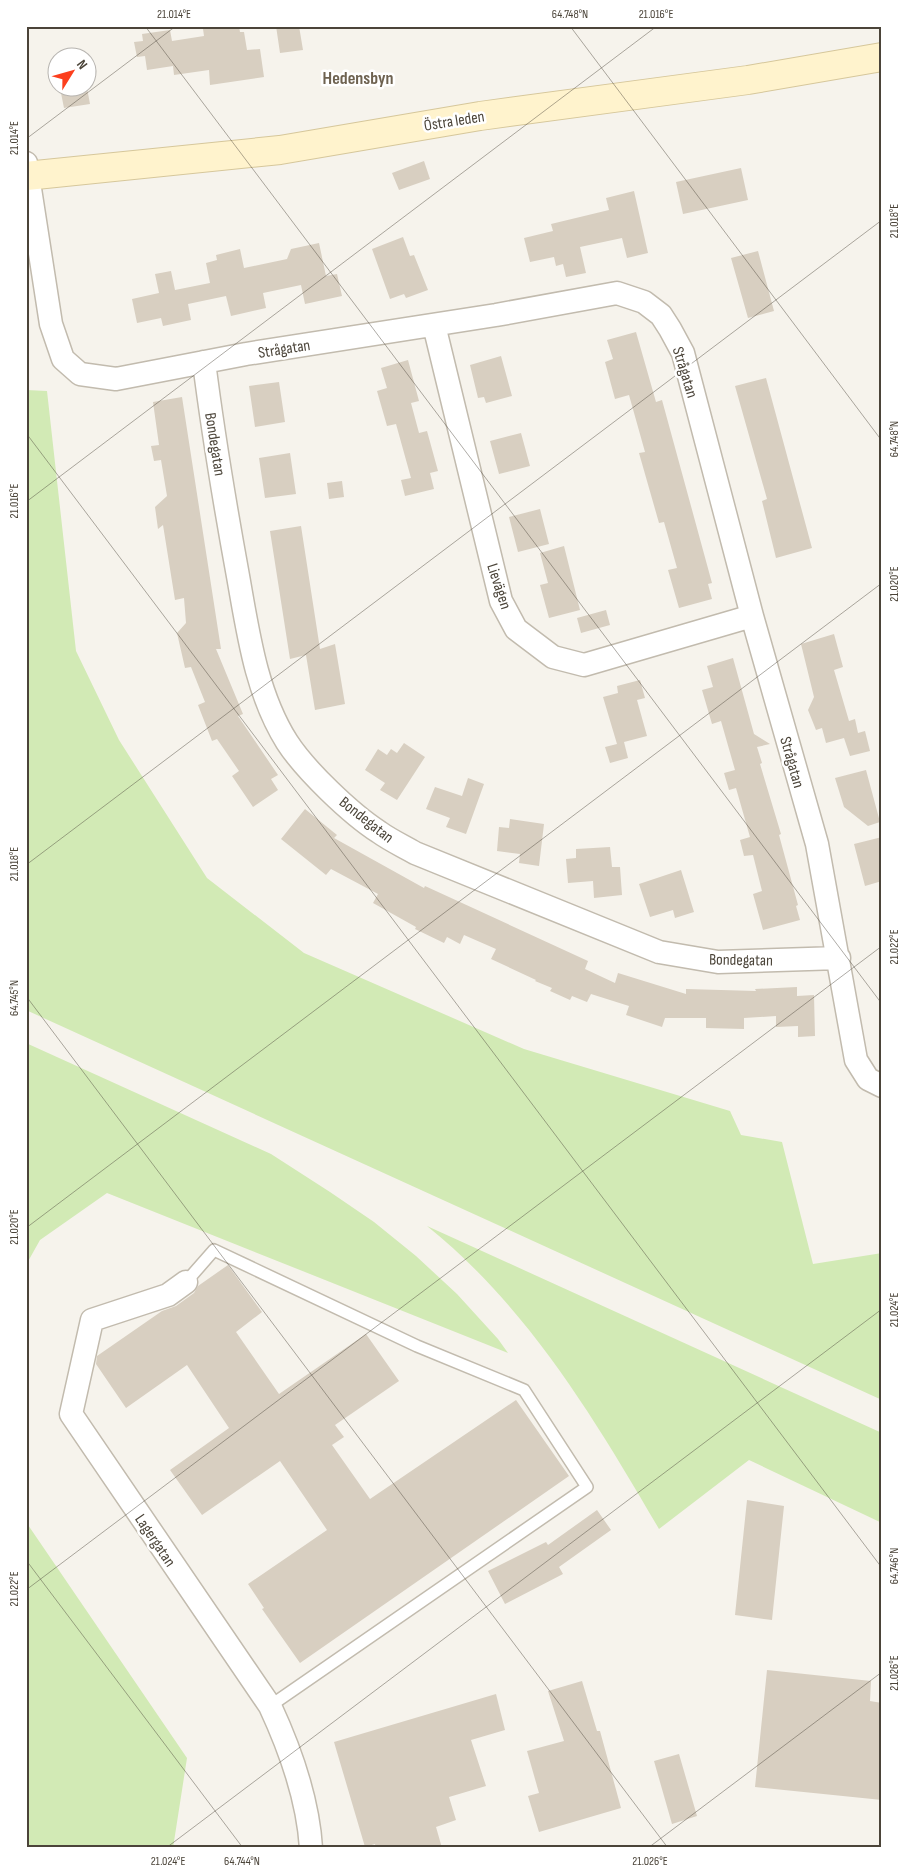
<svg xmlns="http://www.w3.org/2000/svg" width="908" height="1874" font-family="'Sofia Sans Condensed',sans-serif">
<rect width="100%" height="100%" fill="#f6f3ec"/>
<path fill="#d2eab5" d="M26,390L47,391L76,651L119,740L207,878L304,953L524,1049L730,1111L741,1135L782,1142L813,1264L882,1253V1400L26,1010Z
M26,1043L271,1154L330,1192L374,1222L416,1256L457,1294L498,1339L508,1353L107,1193L40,1240L26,1265Z
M427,1226L882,1433V1523L749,1460L659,1529C595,1419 527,1306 427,1226Z
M26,1522L187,1758L173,1848H26Z"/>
<path fill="#d8cfc1" d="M212,26H239L240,32H244L247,50L260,49L264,77L210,85L209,70L174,75L173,66L147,70L145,56L137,57L134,42L143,41L142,34L170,30L172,41L204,36L203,29L213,28Z
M276,26H299L303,50L280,53Z
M60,88H87L90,104L64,108Z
M424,161L430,179L399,190L392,173Z
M741,168L748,200L683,214L676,182Z
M634,191L648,253L627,258L622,238L580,247L586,273L566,277L563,264L556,266L554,257L530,262L524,238L553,231L551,224L609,210L606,198Z
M403,237L410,256L414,255L428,290L406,298L404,294L390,299L372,249Z
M319,243L326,276L337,274L342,296L305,304L301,285L263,293L266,308L231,316L226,296L188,304L191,320L163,326L161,318L137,323L132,299L159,293L155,274L171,271L175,290L210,283L206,263L217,260L216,255L240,249L244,268L287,259L291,249Z
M758,251L774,311L748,318L731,258Z
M636,332L656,402L662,400L712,583L708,584L712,599L679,608L668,570L677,568L664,522L659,523L639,453L645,452L629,395L615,399L605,362L613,359L607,340Z
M501,356L512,396L486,403L484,397L478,398L470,365Z
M408,360L419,401L411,403L419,433L427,431L438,471L430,473L434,489L405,496L401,480L411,478L396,424L387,426L377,391L387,388L381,368Z
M766,378L812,548L776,558L762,501L767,499L735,386Z
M279,382L285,422L255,427L249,386Z
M182,397L221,649H216L243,714L238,716L278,775L271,779L278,790L253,807L232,776L239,771L217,739L212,741L198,705L205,702L191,667L185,668L177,633L186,623L184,598L175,600L163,525L158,529L155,507L167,496L161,460L154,461L151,446L159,445L153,402Z
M521,433L530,466L499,474L490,441Z
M290,453L296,494L265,498L259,458Z
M342,481L344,497L329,499L327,483Z
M540,509L549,544L518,552L509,517Z
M301,526L320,649L335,644L345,704L315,710L306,655L290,659L270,531Z
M564,546L580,610L549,618L540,585L548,583L540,553Z
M606,610L610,625L581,633L577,618Z
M834,634L843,667L834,670L849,721L855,719L858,733L865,731L870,751L850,756L844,738L826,743L822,728L816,730L808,710L814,697L801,644Z
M733,658L754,734L770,744L757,747L762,763L760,764L781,834L779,835L798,905L796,906L800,920L763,930L753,894L762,891L753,855L744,856L740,840L750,837L736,788L729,790L724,773L735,770L721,721L712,724L702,690L713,687L707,666Z
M640,680L645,698L637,700L647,736L624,742L628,758L610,763L605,747L617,744L603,697L618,693L617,686Z
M404,743L425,757L397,800L380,790L385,783L365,770L378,749L387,755L391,749L397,753Z
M866,770L880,822L868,826L844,807L835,778Z
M468,778L484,784L466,834L446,827L450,818L426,809L435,787L462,796Z
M305,809L337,835L334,838L424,888L425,886L588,961L585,969L615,983L618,973L686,994V989L756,991L755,989L797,987V996L814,995L815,1036L798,1037V1026L776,1027V1016L744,1018V1029L706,1028V1018H665L662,1027L626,1015L629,1006L591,994L587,1002L572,996L570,1000L550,991L552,988L535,981L536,980L491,959L496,949L464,935L460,944L447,937L444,943L415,929L416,927L373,903L378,894L331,869L326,875L281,839Z
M510,819L544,824L539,866L519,863L520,854L497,851L499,827L509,828Z
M882,837V881L865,886L854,844Z
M610,847L612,867H620L622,895L594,898L593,881L568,883L566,859L576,858V849Z
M681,870L694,912L675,918L673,910L650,917L639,884Z
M228,1265L262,1312L236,1332L279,1394L366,1334L399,1381L335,1425L344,1437L332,1445L370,1499L516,1400L569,1476L300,1663L262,1609L264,1608L248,1584L327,1530L280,1461L202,1515L170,1470L229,1428L187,1365L126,1408L96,1364L97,1356L162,1311L176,1306L194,1293L198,1286Z
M747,1500L784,1506L772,1620L735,1615Z
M597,1510L611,1530L559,1567L563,1574L505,1604L488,1571L546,1542L548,1545Z
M767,1670L871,1681L870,1701L882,1703V1800L755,1787Z
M582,1681L597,1731H600L621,1808L539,1832L528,1796L539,1793L527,1751L564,1741L548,1691Z
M496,1694L505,1730L471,1740L486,1786L449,1797L456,1820L436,1827L442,1848H376L375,1844L365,1847L334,1742Z
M679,1754L697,1816L672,1824L654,1761Z"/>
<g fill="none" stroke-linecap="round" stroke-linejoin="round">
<g stroke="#c2bbae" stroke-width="14">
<path id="lane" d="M186,1282L214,1250L417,1346L524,1390L587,1487L270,1706"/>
</g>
<g stroke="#c2bbae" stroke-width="25">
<path id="street" d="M26,163L51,324L63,359L80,374L116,379L246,354L496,315L617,293L644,302L661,315L670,329L683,353L752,616L817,844L856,1060L868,1079L882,1086
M434,325L501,601L516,629L553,657L584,665L752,616
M204,362C213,433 225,505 238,576C248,632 256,693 287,742C305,770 351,814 379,832C390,840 403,846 415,853L659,952L718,962L839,958
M186,1282L168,1295L92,1320L71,1414L270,1706C290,1749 308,1800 311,1848"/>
</g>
<g stroke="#d6c79b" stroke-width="30">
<path id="secondary" d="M26,176L280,150L480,116L748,80L882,57"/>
</g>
<use href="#lane" stroke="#fff" stroke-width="11"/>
<use href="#street" stroke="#fff" stroke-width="22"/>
<use href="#secondary" stroke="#fff3cd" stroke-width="28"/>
</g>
<path fill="none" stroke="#4b4439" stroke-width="1" stroke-opacity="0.45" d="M145,26L882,1004M570,26L882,441M26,139L176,26M26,433L882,1568M26,502L657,26M26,865L882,220M26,996L668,1848M26,1228L882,583M26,1560L243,1848M26,1590L882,946M166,1848L882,1309M648,1848L882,1672"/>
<g text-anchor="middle" stroke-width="5" stroke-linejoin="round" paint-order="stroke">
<g font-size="16" fill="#4b4439" stroke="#fff">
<text transform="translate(454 120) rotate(-9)" y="6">Östra leden</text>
<text transform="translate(284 348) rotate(-9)" y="6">Strågatan</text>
<text transform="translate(686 372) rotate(73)" y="6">Strågatan</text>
<text transform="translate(216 444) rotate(81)" y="6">Bondegatan</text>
<text transform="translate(500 586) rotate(72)" y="6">Lievägen</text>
<text transform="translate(793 762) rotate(74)" y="6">Strågatan</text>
<text transform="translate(367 819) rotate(38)" y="6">Bondegatan</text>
<text transform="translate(741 959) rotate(1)" y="6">Bondegatan</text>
<text transform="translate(156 1540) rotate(56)" y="6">Lagergatan</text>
</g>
<g font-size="18" font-weight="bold" fill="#6e6250" stroke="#fff">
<text x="358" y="84">Hedensbyn</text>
</g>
</g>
<rect width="908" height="1874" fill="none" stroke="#ffffff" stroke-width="55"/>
<g transform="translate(72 72) rotate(53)"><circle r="24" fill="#ffffff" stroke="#b7b4b0"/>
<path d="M0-4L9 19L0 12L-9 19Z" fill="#fc3f1d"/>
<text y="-8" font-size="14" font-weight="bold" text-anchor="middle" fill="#4b4439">N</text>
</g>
<rect x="28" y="28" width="852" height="1818" fill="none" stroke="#4b4439" stroke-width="2"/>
<g font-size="12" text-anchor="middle" fill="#4b4439">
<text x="174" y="18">21.014°E</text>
<text x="570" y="18">64.748°N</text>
<text x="656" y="18">21.016°E</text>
<text transform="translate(14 138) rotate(-90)" y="4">21.014°E</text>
<text transform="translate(894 221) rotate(-90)" y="4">21.018°E</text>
<text transform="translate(894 439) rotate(-90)" y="4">64.748°N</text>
<text transform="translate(14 501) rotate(-90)" y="4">21.016°E</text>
<text transform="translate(894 584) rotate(-90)" y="4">21.020°E</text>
<text transform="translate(14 864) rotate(-90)" y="4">21.018°E</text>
<text transform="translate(894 947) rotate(-90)" y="4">21.022°E</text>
<text transform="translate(14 998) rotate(-90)" y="4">64.745°N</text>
<text transform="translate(14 1227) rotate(-90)" y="4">21.020°E</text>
<text transform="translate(894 1310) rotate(-90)" y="4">21.024°E</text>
<text transform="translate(894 1566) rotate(-90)" y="4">64.746°N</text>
<text transform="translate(14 1589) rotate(-90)" y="4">21.022°E</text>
<text transform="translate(894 1673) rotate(-90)" y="4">21.026°E</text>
<text x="168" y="1865">21.024°E</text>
<text x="242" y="1865">64.744°N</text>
<text x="650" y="1865">21.026°E</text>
</g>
</svg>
